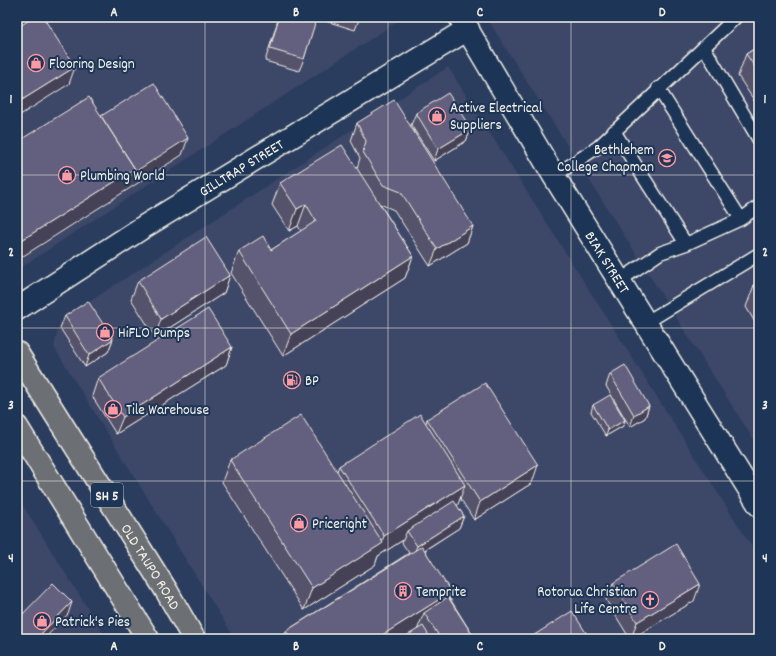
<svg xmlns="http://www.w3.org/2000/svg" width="776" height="656" font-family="Dekko,sans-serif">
<rect width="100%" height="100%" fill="#2b3d5f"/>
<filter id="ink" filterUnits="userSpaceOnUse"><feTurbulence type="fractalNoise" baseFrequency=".025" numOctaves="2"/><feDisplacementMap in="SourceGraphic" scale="8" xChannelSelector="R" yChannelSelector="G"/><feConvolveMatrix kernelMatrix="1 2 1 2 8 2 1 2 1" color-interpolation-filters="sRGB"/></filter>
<g filter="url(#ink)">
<path fill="#3c4768" d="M17,17H403V18L17,270Z
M486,17H759V448L691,341Z
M448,67L759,558V639H235L54,347L60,321Z
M17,496L107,639H17Z"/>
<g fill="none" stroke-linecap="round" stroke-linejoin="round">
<g stroke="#f4f1e8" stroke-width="15">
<path id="lane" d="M704,47L759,140
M658,88L741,219
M614,131L686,244
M554,176L598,147L736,17
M619,281L660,253L686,244L741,219L759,206
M645,323L759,254"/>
</g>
<g stroke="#f4f1e8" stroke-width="25">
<g id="street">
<path id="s1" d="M460,17L554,176L759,505"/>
<path id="s2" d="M17,309L145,226L468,29"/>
</g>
</g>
<g stroke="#f4f1e8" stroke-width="25">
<g id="highway">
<path id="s3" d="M17,353L166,590L194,639"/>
<path d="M17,427L148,639"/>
</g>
</g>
<use href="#lane" stroke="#1d3557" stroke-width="12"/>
<use href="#street" stroke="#1d3557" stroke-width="22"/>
<use href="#highway" stroke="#6c6f75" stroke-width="22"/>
</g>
<path fill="#55526c" stroke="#f4f1e8" d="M279,17H360L355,30L316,18L304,59L299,71L265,61Z
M759,46V108L738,76L746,54Z
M416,113L471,129L466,141L434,161L411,125Z
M357,123L473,226L467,243L430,266L394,210L380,204L413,256L405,278L283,356L231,273L239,251L271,250L301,231L298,226L289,231L272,205L280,183L357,168L360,158L351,141Z
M230,275L224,293L155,337L131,299L138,281Z
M759,282V329L746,307L754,285Z
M65,316L113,339L108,352L85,367L60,328Z
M232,347L226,365L116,434L92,396L98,378Z
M610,374L649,406L645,418L630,427L606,386Z
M593,405L625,420L623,426L606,436L591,412Z
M427,419L532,483L474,520L460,498L457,506L464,516L459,528L425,550L449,597L475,639H283L286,631L409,553L402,543L403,540L378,556L375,565L304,610L222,482L230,460L337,471L339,466L426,423Z
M613,583L694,601L630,639L606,600Z"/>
<path fill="#454258" stroke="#f4f1e8" d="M75,67L69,84L17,117V103Z
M471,129L466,141L434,161L438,149Z
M188,138L182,155L17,260V243L135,169Z
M306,204L298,226L289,231L297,209Z
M473,226L467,243L430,266L437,249Z
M413,256L405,278L283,356L291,334Z
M230,275L224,293L155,337L161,319Z
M113,339L108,352L85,367L89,355Z
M232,347L226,365L116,434L123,417Z
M649,406L645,418L630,427L634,415Z
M625,420L623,426L606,436L608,430Z
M538,465L532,483L474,520L480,502Z
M465,485L457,507L407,531L403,540L378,556L375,565L304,610L312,588L381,544L384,536Z
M464,516L459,528L412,558L417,546Z
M700,584L694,601L631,639L637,622Z
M451,592L443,614L424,613L417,630L403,639H376Z
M72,602L68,614L44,639H36Z"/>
<path fill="#635f7e" stroke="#f4f1e8" d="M34,17H43L75,67L17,103V28Z
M279,17H317L304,59L270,49Z
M759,46V73L746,54Z
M154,83L188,138L133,173L135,169L101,116Z
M448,93L471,129L438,149L416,113Z
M89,97L135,169L17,243V142Z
M394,100L473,226L437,249L401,192L383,185L363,152L366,141L357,123Z
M342,145L413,256L291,334L239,251L263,236L271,250L316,221L306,204L297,209L280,183Z
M206,237L230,275L161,319L138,281Z
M759,282V294L754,285Z
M88,301L113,339L89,355L65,316Z
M208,309L232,347L123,417L98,378Z
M625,365L649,406L634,415L610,374Z
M485,383L538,465L480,502L427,419Z
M610,395L625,420L608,430L593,405Z
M420,414L465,485L384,536L339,466Z
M301,415L383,543L312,588L230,460Z
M454,501L464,516L417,546L407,531Z
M676,544L700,584L637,622L613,583Z
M422,546L451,592L376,639H291L286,631Z
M53,583L72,602L36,639H17V620Z
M448,597L475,639H441L424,613Z
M572,611L590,639H528Z
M423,626L431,639H401Z
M91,634L97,639H86Z"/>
</g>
<path fill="none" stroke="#f4f1e8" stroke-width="1" stroke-opacity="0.55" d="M205,17V639M388,17V639M571,17V639M17,175H759M17,328H759M17,481H759"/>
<defs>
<g id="shop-ring" transform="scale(0.9)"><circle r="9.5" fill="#1d3557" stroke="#ff9aa2" stroke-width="1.5"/><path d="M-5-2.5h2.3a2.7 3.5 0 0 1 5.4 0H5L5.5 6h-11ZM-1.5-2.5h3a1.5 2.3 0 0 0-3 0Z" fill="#ff9aa2"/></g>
<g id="school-ring" transform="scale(0.9)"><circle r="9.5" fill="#1d3557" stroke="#ff9aa2" stroke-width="1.5"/><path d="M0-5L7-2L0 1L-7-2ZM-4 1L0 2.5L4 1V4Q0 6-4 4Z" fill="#ff9aa2"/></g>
<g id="fuel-ring" transform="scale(0.9)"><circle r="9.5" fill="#1d3557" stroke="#ff9aa2" stroke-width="1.5"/><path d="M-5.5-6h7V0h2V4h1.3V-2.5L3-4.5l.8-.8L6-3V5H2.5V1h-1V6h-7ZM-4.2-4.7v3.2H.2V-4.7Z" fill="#ff9aa2"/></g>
<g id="building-ring" transform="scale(0.9)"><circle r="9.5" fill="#1d3557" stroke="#ff9aa2" stroke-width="1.5"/><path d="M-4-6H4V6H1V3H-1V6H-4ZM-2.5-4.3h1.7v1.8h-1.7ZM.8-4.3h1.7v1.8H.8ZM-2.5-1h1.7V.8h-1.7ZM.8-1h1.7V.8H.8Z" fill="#ff9aa2"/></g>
<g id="church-ring" transform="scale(0.9)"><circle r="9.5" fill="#1d3557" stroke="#ff9aa2" stroke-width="1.5"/><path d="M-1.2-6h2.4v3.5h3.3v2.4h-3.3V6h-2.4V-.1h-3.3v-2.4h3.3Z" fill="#ff9aa2"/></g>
</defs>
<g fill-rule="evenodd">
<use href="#shop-ring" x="36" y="63"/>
<use href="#shop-ring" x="437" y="116"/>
<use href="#school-ring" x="667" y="158"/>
<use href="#shop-ring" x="67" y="175"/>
<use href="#shop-ring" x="105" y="332"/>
<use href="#fuel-ring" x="292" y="380"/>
<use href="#shop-ring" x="113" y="409"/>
<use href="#shop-ring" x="299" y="523"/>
<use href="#building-ring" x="403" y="591"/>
<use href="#church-ring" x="650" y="600"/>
<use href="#shop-ring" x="42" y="621"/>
</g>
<g text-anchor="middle" stroke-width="4" stroke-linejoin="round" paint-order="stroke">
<rect fill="#1d3557" stroke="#b4b9bc" stroke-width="1" x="91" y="483" width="32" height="24" rx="3"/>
<g font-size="14" font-weight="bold" fill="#f4f1e8">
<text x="107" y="500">SH 5</text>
</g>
<g font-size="15" fill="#f4f1e8" stroke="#1d3557" text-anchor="start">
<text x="49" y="68">Flooring Design</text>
<text x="450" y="112">Active Electrical<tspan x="450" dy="17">Suppliers</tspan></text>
<text x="654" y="154" text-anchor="end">Bethlehem<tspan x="654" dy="17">College Chapman</tspan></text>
<text x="80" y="180">Plumbing World</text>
<text x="118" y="337">HiFLO Pumps</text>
<text x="305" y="385">BP</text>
<text x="126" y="414">Tile Warehouse</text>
<text x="312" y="528">Priceright</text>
<text x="416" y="596">Temprite</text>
<text x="637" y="596" text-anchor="end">Rotorua Christian<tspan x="637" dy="17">Life Centre</tspan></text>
<text x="55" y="626">Patrick's Pies</text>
</g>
<g font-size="15" fill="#f4f1e8" stroke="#1d3557">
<text dy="5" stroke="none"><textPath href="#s2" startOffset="265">GILLTRAP STREET</textPath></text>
<text dy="5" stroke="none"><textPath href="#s1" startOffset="286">BIAK STREET</textPath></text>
<text dy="5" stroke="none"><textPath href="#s3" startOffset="252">OLD TAUPO ROAD</textPath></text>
</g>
</g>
<rect width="776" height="656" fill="none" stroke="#1d3557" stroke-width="44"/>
<rect x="22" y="22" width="732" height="612" fill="none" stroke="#f4f1e8" stroke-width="1.5"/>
<g font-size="13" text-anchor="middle" font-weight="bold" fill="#f4f1e8">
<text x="114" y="16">A</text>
<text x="296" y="16">B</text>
<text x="480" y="16">C</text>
<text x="662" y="16">D</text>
<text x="11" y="103">1</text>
<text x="765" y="103">1</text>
<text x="11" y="256">2</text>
<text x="765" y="256">2</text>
<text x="11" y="409">3</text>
<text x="765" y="409">3</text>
<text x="11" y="562">4</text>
<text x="765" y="562">4</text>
<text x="114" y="650">A</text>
<text x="296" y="650">B</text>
<text x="480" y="650">C</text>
<text x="662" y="650">D</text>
</g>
</svg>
